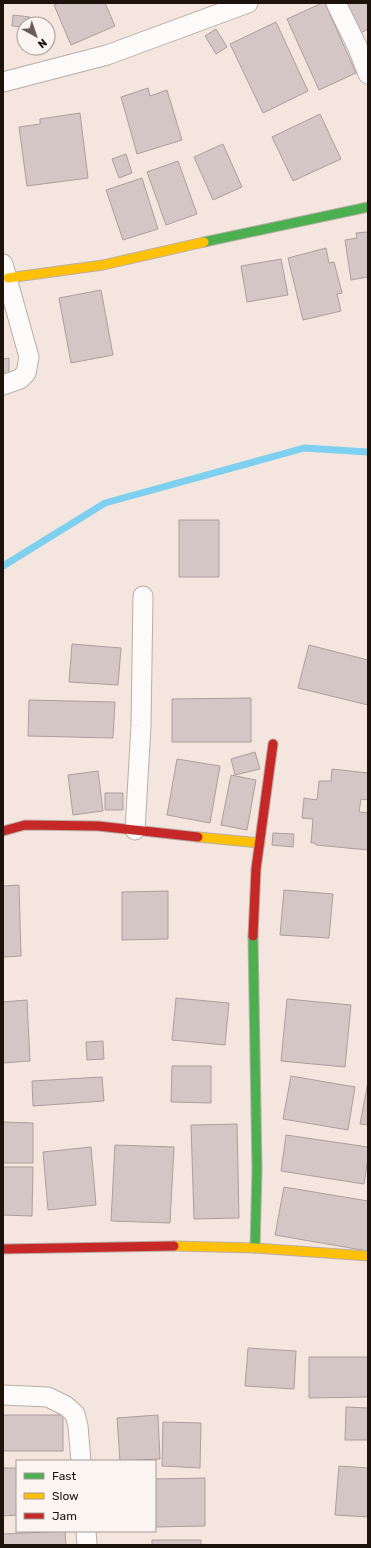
<svg xmlns="http://www.w3.org/2000/svg" width="371" height="1548" font-family="Rubik,sans-serif">
<rect width="100%" height="100%" fill="#f4e6df"/>
<g fill="none" stroke-linecap="round" stroke-linejoin="round">
<path stroke="#7ed0f0" stroke-width="7" d="M3,566L105,503L304,448L368,452"/>
</g>
<path fill="#d3c6c5" stroke="#ab9f9e" d="M59,3H105L115,26L71,45L54,5Z
M322,3H325L356,73L319,90L287,19Z
M343,3H368V29L357,35Z
M13,15L30,17L29,24H24V27L12,26Z
M276,22L308,91L263,113L230,44Z
M216,29L227,47L216,54L205,36Z
M148,88L150,96L167,90L182,140L137,154L121,97Z
M80,113L88,178L27,186L19,127L40,124V119Z
M320,114L341,159L293,181L272,137Z
M223,144L242,187L213,200L194,157Z
M126,154L132,173L119,178L112,159Z
M178,161L197,214L166,225L147,172Z
M142,178L158,229L123,240L106,190Z
M368,232V277L351,280L345,240L357,238L356,233Z
M326,248L329,263L334,262L342,293L337,294L341,311L303,320L288,258Z
M281,259L288,295L247,302L241,266Z
M101,290L113,355L71,363L59,298Z
M9,358V374H3V359Z
M179,520H219V577H179Z
M72,644L121,648L118,685L69,682Z
M309,645L368,660V705L298,688Z
M251,698V742H172V699Z
M29,700L115,702L113,738L28,736Z
M255,752L260,769L235,775L231,759Z
M177,759L220,766L210,823L167,815Z
M332,769L368,773V800L361,799L359,812L368,813V850L316,845L315,843H311L313,819L302,818L304,798L317,800L319,781H331Z
M98,771L103,811L73,815L68,775Z
M231,775L256,780L247,830L221,825Z
M105,793H123V810H105Z
M273,833L294,834L293,847L272,845Z
M19,885L21,956L3,957V886Z
M284,890L333,894L329,938L280,935Z
M168,891V939L122,940V892Z
M176,998L229,1003L225,1045L172,1040Z
M287,999L351,1005L345,1067L281,1061Z
M27,1000L30,1061L3,1063V1002Z
M103,1041L104,1059L87,1060L86,1042Z
M172,1066H211V1103L171,1102Z
M291,1076L355,1087L348,1130L283,1119Z
M102,1077L104,1101L33,1106L32,1081Z
M368,1082V1125L360,1124Z
M3,1122L33,1123V1163H3Z
M237,1124L239,1218L194,1219L191,1125Z
M286,1135L368,1147V1158L364,1184L281,1171Z
M115,1145L174,1147L170,1223L111,1221Z
M91,1147L96,1205L48,1210L43,1152Z
M3,1167H33L32,1216L3,1215Z
M284,1187L368,1201V1251L275,1235Z
M248,1348L296,1351L294,1389L245,1386Z
M309,1357H368V1397L309,1398Z
M346,1407L368,1408V1440H345Z
M3,1415H63V1451H3Z
M158,1415L160,1459L120,1461L117,1418Z
M163,1422L201,1423L200,1468L162,1466Z
M339,1466L368,1468V1517L335,1515Z
M3,1468H17V1515L3,1516Z
M205,1478V1526L155,1527V1479Z
M65,1531L66,1545H3V1534Z
M152,1540H201V1545H152Z"/>
<g fill="none" stroke-linecap="round" stroke-linejoin="round">
<g stroke="#b9ada7" stroke-width="21">
<path id="street" d="M336,3L358,48L368,74
M3,82L107,55L248,3
M3,264L29,357L26,373L20,379L3,385
M135,830L141,726L143,596
M3,1395L48,1397L66,1406L75,1414L78,1426L81,1461
M86,1531L87,1545"/>
</g>
<g stroke="#b9ada7" stroke-width="11">
<path id="fast" d="M204,242L368,207
M253,936L257,1170L255,1248"/>
</g>
<g stroke="#b9ada7" stroke-width="11">
<path id="slow" d="M8,278L103,265L204,242
M198,837L260,843
M174,1246L255,1248L368,1256"/>
</g>
<g stroke="#b9ada7" stroke-width="11">
<path id="jam" d="M3,831L25,825L98,826L198,837
M253,936L256,869L273,744
M3,1249L174,1246"/>
</g>
<use href="#street" stroke="#fdfbfa" stroke-width="19"/>
<use href="#fast" stroke="#4caf50" stroke-width="9"/>
<use href="#slow" stroke="#ffc107" stroke-width="9"/>
<use href="#jam" stroke="#c62828" stroke-width="9"/>
</g>
<rect width="371" height="1548" fill="none" stroke="#1e120d" stroke-width="8"/>
<rect x="16" y="1460" width="140" height="72" fill="#fbf4f1" stroke="#a39a96"/>
<rect x="24" y="1473" width="20" height="6" fill="#4caf50" stroke="#a39a96"/>
<text x="52" y="1480" font-size="12" fill="#1e120d">Fast</text>
<rect x="24" y="1493" width="20" height="6" fill="#ffc107" stroke="#a39a96"/>
<text x="52" y="1500" font-size="12" fill="#1e120d">Slow</text>
<rect x="24" y="1513" width="20" height="6" fill="#c62828" stroke="#a39a96"/>
<text x="52" y="1520" font-size="12" fill="#1e120d">Jam</text>
<g transform="translate(36 36) rotate(140)"><circle r="19" fill="#fbf4f1" stroke="#a39a96"/>
<path d="M0-3L7 15L0 10L-7 15Z" fill="#695c56"/>
<text y="-6" font-size="11" font-weight="bold" text-anchor="middle" fill="#1e120d">N</text>
</g>
</svg>
